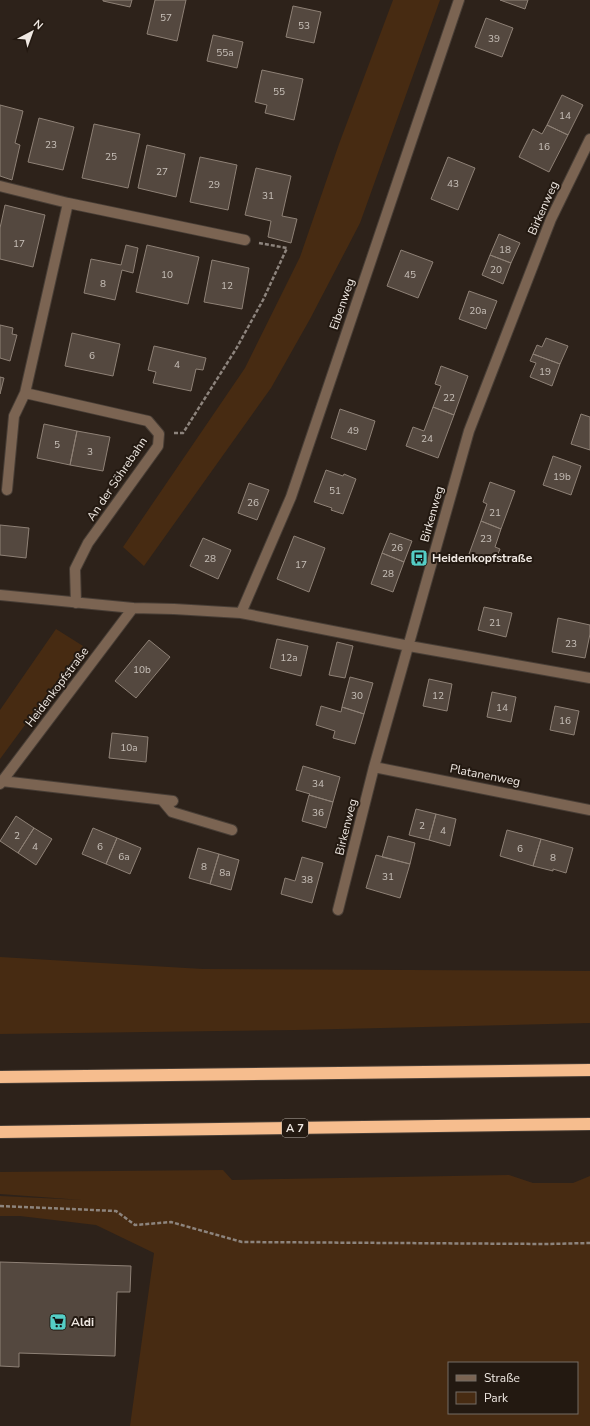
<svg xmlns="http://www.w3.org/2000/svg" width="590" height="1426" font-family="'Nunito Sans',sans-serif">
<rect width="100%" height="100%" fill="#2d221a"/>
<path fill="#472b12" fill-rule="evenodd" d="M393,0H440L360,223L310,319L271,388L144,566L123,547L245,368L300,257L339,144Z
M56,629L83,646L0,759V710Z
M0,957L203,969L590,971V1023L296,1030L0,1034Z
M223,1170L232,1180L509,1175L533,1183H573L590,1176V1426H130L154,1253L96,1225L20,1216H0V1196L82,1200L0,1194V1172ZM449,1363H577V1413H449Z"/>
<path fill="#54483f" stroke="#8e8176" d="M103,0H132L130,7L103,1Z
M155,0H186L177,41L147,34Z
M500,0H528L525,9Z
M293,6L321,12L314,43L286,37Z
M486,18L513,28L502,57L475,47Z
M213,35L243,42L237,68L207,61Z
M262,70L303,79L294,120L265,113L267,105L255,102Z
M562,95L583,105L568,135L547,125Z
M0,105L23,111L15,143L20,145L12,180L0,176Z
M39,118L74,127L63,170L28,162Z
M94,124L140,134L128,188L82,178Z
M547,125L568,135L549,172L519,157L533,129L542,134Z
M147,145L185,154L176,197L138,188Z
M200,157L237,165L228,210L190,202Z
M448,157L475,168L458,210L431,199Z
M256,168L291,176L282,216L297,219L291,243L268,237L271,221L245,215Z
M5,205L45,215L33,267L0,259V228Z
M499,234L520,243L511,263L490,255Z
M126,245L138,248L133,273L122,270L115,300L84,293L91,259L121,265Z
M147,245L199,257L188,304L136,292Z
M401,250L433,262L418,298L387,286Z
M490,255L511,263L503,284L482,275Z
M212,260L249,268L242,309L204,302Z
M469,291L497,301L486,329L459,319Z
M0,325L13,328L12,334L17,335L10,361L0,358Z
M72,333L120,344L113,376L65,366Z
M546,338L568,346L560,364L533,354L537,345L542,347Z
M154,346L206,358L203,370L196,369L191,391L153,383L156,372L148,370Z
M533,354L560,364L552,386L530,377L536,363L530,361Z
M441,366L468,376L454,415L433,407L441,386L435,384Z
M0,377L4,378L0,394Z
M433,407L454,415L438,458L406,446L413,427L424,431Z
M340,409L375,421L366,450L331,438Z
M581,414L590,417V450L571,444Z
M44,424L77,431L70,465L37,458Z
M77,431L110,437L103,471L70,465Z
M553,456L581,466L571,495L543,485Z
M326,470L343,476L344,474L356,479L343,514L331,510L332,508L314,502Z
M490,482L515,491L501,529L481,521L487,504L483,502Z
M249,483L269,490L257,520L238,513Z
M481,521L501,529L495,547L500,549L494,563L469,554Z
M0,525L29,528L26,558L0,555Z
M390,533L412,541L404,562L382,553Z
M294,536L325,548L309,592L277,579Z
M203,538L231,550L218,579L190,566Z
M382,553L404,562L393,592L371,584Z
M484,607L512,613L506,637L478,630Z
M558,618L590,625V634L585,658L552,652Z
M277,639L308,646L301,676L270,668Z
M149,640L170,657L136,698L115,681Z
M337,642L353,646L345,678L329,675Z
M350,677L373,683L364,714L342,707Z
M429,679L452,684L447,711L423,706Z
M492,692L516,697L511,722L487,717Z
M321,706L341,712L342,707L364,714L355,744L333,738L335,731L316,725Z
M555,706L579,711L574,735L550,730Z
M112,733L148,737L146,762L109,758Z
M303,766L340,777L333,802L309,795L310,794L296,790Z
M309,795L333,802L326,828L302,821Z
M416,809L436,814L429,840L409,835Z
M436,814L456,819L450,846L429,840Z
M16,816L34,828L18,853L0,841Z
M34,828L52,839L36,865L18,853Z
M93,828L117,838L106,864L82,854Z
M507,830L541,839L533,866L500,856Z
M388,836L415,843L410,864L382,857Z
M117,838L141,848L130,874L106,864Z
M541,839L573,848L566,873L553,869V871L533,866Z
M198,848L219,854L210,884L189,878Z
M219,854L239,860L231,890L210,884Z
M376,855L410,864L400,898L366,888Z
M302,857L323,863L312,903L281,894L285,878L295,881Z
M0,1262L131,1266L130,1292H117L115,1356L19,1353V1367L0,1366Z"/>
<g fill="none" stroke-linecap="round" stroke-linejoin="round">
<g stroke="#483e36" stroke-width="12">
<path id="minor" d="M0,186L68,203
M7,490L14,416L25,393
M0,595L133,608
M76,603L75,569L88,543L158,446L159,434L148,421L25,393L68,203L245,240
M241,613L291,497L459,0
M374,767L590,810
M2,781L173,801
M0,784L133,608L174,609L241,613L409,646L590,678
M162,800L172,812L232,830
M338,910L374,767L469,431L551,219L590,139"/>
</g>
<g stroke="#483e36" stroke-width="14">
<path id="highway" d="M0,1077L590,1070
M0,1132L590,1124"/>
</g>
<path stroke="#8d847d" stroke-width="2.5" stroke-dasharray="4 2" stroke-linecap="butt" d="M174,433H183L236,349L263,300L287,248L259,243
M0,1206L116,1211L135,1225L171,1222L242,1242L547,1244L590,1243"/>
<use href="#minor" stroke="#7b6452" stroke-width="10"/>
<use href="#highway" stroke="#f6bd8e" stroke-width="12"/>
</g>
<defs>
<g id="bus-square" transform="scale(0.9)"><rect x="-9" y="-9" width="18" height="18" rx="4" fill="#55cec6" stroke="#231911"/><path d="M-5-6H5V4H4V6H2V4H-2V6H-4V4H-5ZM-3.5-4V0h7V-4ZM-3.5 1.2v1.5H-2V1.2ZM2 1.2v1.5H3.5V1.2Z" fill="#111"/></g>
<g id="supermarket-square" transform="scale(0.9)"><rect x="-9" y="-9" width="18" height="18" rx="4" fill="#55cec6" stroke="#231911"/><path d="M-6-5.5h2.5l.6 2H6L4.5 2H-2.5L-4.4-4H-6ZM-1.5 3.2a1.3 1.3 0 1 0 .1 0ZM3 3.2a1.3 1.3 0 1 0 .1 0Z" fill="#111"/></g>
</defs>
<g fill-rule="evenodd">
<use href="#bus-square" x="419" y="558"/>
<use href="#supermarket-square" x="58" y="1322"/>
</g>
<g text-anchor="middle" stroke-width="4" stroke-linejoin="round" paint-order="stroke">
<g font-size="10" fill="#c8c0b9">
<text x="166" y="21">57</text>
<text x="304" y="29">53</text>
<text x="494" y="42">39</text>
<text x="225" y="56">55a</text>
<text x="279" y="95">55</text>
<text x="565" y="119">14</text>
<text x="51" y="148">23</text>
<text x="544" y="150">16</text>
<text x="111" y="160">25</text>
<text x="162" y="175">27</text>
<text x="453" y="187">43</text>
<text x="214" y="188">29</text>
<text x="268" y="199">31</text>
<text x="19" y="247">17</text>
<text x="505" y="253">18</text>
<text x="496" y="273">20</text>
<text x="167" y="278">10</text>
<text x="410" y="278">45</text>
<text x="103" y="287">8</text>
<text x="227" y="289">12</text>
<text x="478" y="314">20a</text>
<text x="92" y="359">6</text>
<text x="177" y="368">4</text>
<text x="545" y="375">19</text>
<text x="449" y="401">22</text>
<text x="353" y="434">49</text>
<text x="427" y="442">24</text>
<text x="57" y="448">5</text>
<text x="90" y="455">3</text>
<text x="562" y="480">19b</text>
<text x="335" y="494">51</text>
<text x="253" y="506">26</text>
<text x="495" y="516">21</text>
<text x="486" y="542">23</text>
<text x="397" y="551">26</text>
<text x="210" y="562">28</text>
<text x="301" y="568">17</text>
<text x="388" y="577">28</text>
<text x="495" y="626">21</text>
<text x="571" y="647">23</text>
<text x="289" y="661">12a</text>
<text x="142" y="673">10b</text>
<text x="357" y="699">30</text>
<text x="438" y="699">12</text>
<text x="502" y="711">14</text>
<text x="565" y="724">16</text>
<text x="129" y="751">10a</text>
<text x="318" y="787">34</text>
<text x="318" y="816">36</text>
<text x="422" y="829">2</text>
<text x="443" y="834">4</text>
<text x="17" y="839">2</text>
<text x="35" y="850">4</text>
<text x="100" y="850">6</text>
<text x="520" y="852">6</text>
<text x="124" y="860">6a</text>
<text x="553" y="861">8</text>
<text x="204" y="870">8</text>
<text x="225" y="876">8a</text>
<text x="388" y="880">31</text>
<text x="307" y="883">38</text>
</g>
<rect fill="#231911" stroke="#b2aaa3" stroke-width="1" x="282" y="1119" width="26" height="18" rx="3"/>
<g font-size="11" font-weight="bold" fill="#efe8e2">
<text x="295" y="1132">A 7</text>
</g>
<g font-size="12" fill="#efe8e2" stroke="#231911">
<text transform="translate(543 208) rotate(-66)" y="4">Birkenweg</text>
<text transform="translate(342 304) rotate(-71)" y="4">Eibenweg</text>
<text transform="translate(117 479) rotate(-56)" y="4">An der Söhrebahn</text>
<text transform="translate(432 514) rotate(-74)" y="4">Birkenweg</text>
<text transform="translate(57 687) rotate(-53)" y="4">Heidenkopfstraße</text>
<text transform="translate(485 775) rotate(11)" y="4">Platanenweg</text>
<text transform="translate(346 827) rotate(-76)" y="4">Birkenweg</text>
</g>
<g font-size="12" font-weight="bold" fill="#efe8e2" stroke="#231911" text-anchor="start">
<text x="432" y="562">Heidenkopfstraße</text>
<text x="71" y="1326">Aldi</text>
</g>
</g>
<rect x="448" y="1362" width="130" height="52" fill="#231911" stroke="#756c65"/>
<rect x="456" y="1375" width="20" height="6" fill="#7b6452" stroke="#756c65"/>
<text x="484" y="1382" font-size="12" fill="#efe8e2">Straße</text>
<rect x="456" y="1392" width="20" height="12" fill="#472b12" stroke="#756c65"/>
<text x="484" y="1402" font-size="12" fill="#efe8e2">Park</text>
<g transform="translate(32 32) rotate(41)" stroke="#231911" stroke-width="3" paint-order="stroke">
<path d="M0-3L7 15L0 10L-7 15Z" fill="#efe8e2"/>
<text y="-6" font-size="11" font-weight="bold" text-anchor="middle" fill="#efe8e2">N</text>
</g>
</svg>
